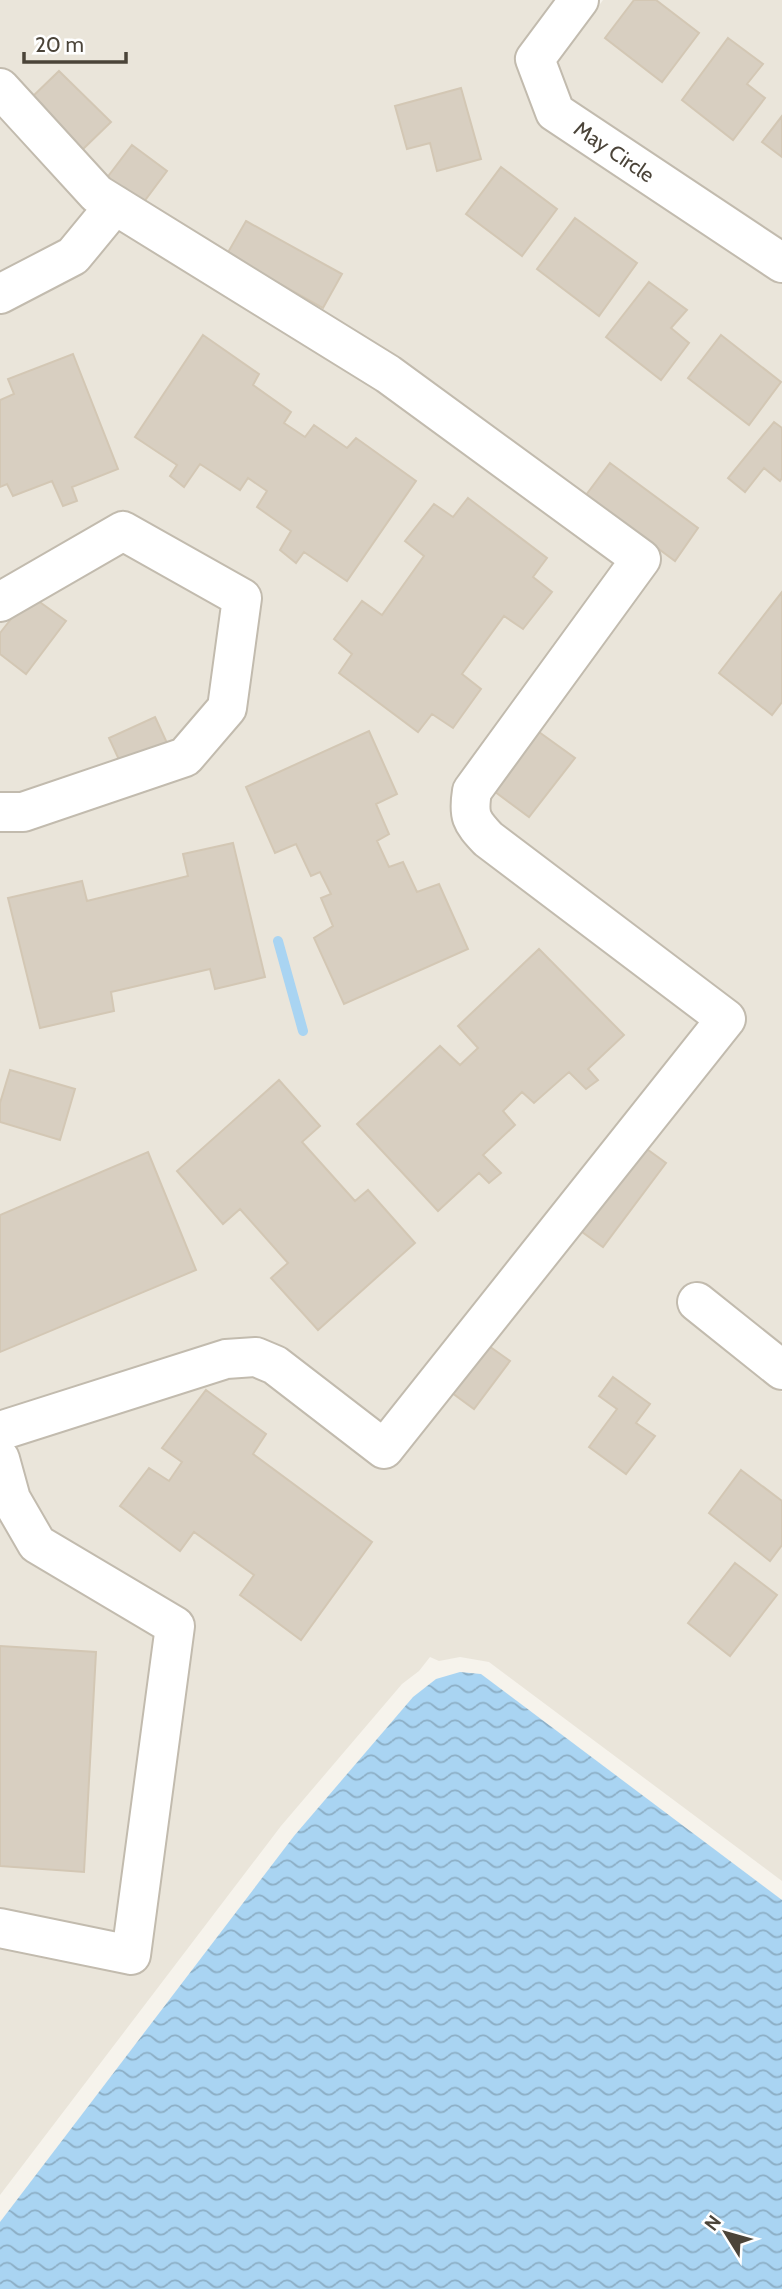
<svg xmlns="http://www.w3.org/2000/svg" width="782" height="2289" font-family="Cabin,sans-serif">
<defs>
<pattern id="water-waves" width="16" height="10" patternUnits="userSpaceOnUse" patternTransform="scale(1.75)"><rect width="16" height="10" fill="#a9d4f2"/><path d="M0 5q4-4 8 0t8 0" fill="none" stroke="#8caec5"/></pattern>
</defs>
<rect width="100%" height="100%" fill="#f6f3ec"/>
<path fill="#eae5da" d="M0,0H554L519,48L517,64L545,127L782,284V1348L726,1306L705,1333L782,1392V1881L489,1662L460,1657L439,1661L430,1657L419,1671L402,1684L281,1826L0,2195Z
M603,0H782V243L570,102L556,64Z"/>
<path fill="url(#water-waves)" d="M460,1672L481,1674L782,1900V2289H0V2222L294,1836L413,1697L436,1679Z"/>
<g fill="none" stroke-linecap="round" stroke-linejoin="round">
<path stroke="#a9d4f2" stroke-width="10" d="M278,941L303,1031"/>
</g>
<path fill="#d8cfc1" stroke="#d3c7b4" stroke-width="2" d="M634,0H656L699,33L662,82L605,38Z
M728,38L763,64L747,84L765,98L733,140L682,100Z
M59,71L111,122L81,151L30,99Z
M461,88L481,159L437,171L430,143L407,149L395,106Z
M782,116V157L762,142Z
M132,145L167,171L140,207L106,179Z
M501,167L557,209L522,256L466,214Z
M575,218L637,263L599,316L537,269Z
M246,221L342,274L323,308L227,254Z
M649,282L687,310L671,328L689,343L661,380L606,337Z
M203,335L259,374L253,385L291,412L284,423L305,437L314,425L347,448L356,438L416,481L347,581L304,552L296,563L280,550L291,531L257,507L267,491L248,478L240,490L200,464L184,487L170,476L177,465L135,437Z
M721,335L781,382L749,425L688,378Z
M73,354L118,469L72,487L77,501L63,506L52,481L13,496L7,484L0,487V400L14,394L8,379Z
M774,422L782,428V478L780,481L764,468L745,492L728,478Z
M610,463L698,528L675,561L586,495Z
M468,498L547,558L533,577L552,592L523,629L504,616L462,674L481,689L453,728L432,714L418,732L339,673L352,654L334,639L362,601L382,615L424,556L405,541L434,504L453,517Z
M782,592V702L772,715L719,673Z
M30,595L66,621L26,674L0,654V633Z
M155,717L167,743L121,764L109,738Z
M369,731L397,794L376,804L389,834L377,841L389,867L403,862L417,892L439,884L468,949L344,1004L314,938L333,926L321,898L331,894L320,872L311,876L296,844L275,853L246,787Z
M539,732L575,758L529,817L494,791Z
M233,843L265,977L215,989L210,969L111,992L114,1011L40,1028L8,898L82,881L87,901L188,876L183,854Z
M539,949L624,1035L588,1069L598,1080L586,1089L569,1072L534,1103L522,1092L503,1111L515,1125L483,1155L501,1173L489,1183L479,1173L438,1211L357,1124L440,1046L460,1065L478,1048L458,1026Z
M10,1070L75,1089L60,1140L0,1122V1103Z
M279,1080L320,1126L302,1142L355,1201L368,1190L415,1243L318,1330L271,1278L288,1263L240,1209L223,1224L177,1171Z
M633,1139L666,1163L603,1247L571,1224Z
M148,1152L196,1270L0,1352V1215Z
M479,1339L510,1361L474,1409L444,1387Z
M613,1377L650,1404L636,1423L655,1436L626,1474L589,1447L617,1409L599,1396Z
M206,1390L266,1434L253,1454L372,1542L301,1640L240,1595L254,1575L194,1532L180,1551L120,1506L149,1468L169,1481L182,1462L162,1448Z
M741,1470L782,1501V1545L770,1561L709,1513Z
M735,1563L777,1595L730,1656L688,1623Z
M0,1646L96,1652L84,1872L0,1866Z"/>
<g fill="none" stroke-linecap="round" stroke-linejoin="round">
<g stroke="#c2bbae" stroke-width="42">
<path id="minor" d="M579,0L535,59L555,112L782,263
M0,88L97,194L388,374L641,559L472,791C468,816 471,821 488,839L726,1019L384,1449L275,1365L256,1357L226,1359L0,1431
M0,294L73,256L115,205
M0,602L123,531L242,598L227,708L185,757L23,812H0
M697,1302L782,1370
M0,1459L11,1499L37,1544L175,1626L131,1955L0,1928"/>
</g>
<use href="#minor" stroke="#fff" stroke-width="38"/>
</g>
<g text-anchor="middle" stroke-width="5" stroke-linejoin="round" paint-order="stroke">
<g font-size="21" fill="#4b4439" stroke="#fff">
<text transform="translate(614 152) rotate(34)" y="7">May Circle</text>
</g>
</g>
<g transform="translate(726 2233) rotate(307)" stroke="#ffffff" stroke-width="5" paint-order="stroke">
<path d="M0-5L12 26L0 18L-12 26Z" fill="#4b4439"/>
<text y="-10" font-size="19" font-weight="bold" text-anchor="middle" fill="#4b4439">N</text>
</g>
<path d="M24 52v10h102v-10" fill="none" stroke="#4b4439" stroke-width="3.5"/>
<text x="35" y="52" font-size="21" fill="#4b4439" stroke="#ffffff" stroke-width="5" paint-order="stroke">20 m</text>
</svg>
